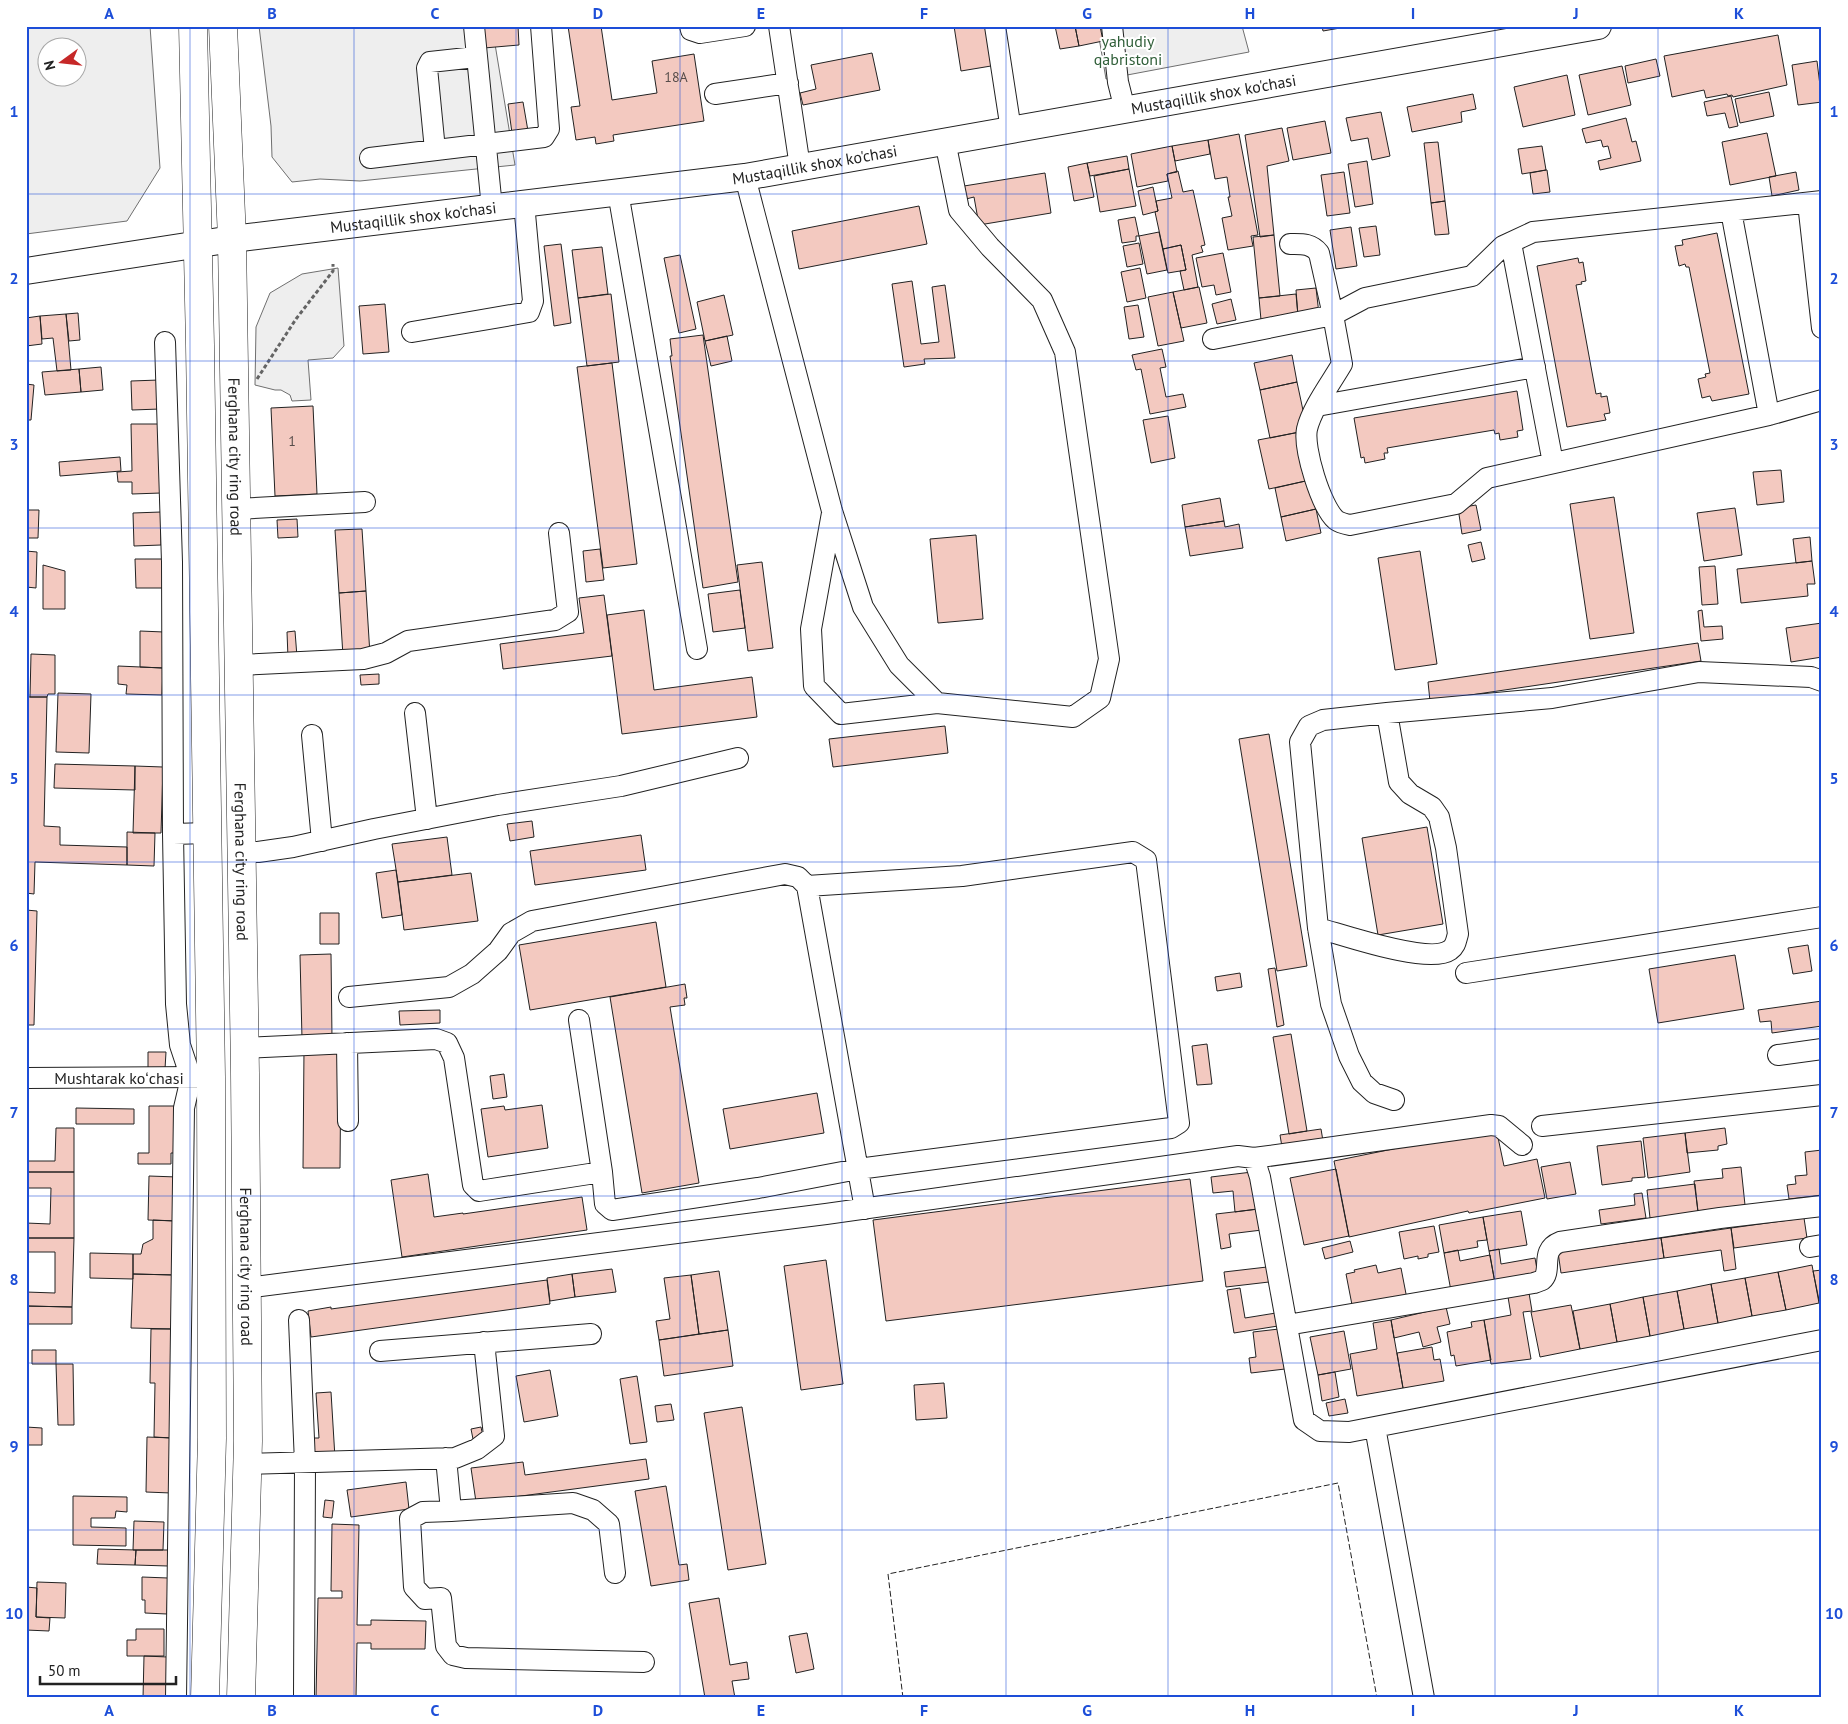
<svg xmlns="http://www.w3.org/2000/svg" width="1848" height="1724" font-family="'PT Sans',sans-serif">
<rect width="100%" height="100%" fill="#fff"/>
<path fill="#eee" stroke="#6f6f6f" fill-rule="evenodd" d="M26,26H150L160,168L127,221L26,234ZM48,48H78V78H48Z
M259,26H492L515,165L360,181L320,179L292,182L272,157L271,126Z
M1097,26H1242L1249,52L1106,79Z
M338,268L344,346L333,358L308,360L311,400L292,401L290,395L281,390H275L255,385L256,327L270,293L302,274Z"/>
<path fill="#f3c9c0" stroke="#222" d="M482,26H518L519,45L484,48Z
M568,26H601L612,100L657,93L652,61L694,54L704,121L613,135L614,141L596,144L595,137L576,140L571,107L580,106Z
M954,26H990L997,65L961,71Z
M1055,26H1075L1079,46L1060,49Z
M1075,26H1100L1103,41L1079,46Z
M1322,26H1346V27L1323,31Z
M1778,35L1787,85L1733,97L1732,95L1728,96L1727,94L1706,98L1704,90L1672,97L1664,56Z
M872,53L880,90L803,105L800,93L816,89L811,65Z
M1656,59L1660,76L1628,83L1625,66Z
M1817,61L1822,102L1798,105L1792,65Z
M1622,66L1631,105L1588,115L1579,75Z
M1567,75L1575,115L1523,127L1514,87Z
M1769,92L1774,116L1740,123L1735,99Z
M1473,94L1476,109L1461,112L1462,122L1412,132L1407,107Z
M1731,96L1738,126L1729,128L1725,113L1707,116L1704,102Z
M523,102L528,131L512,133L508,104Z
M1381,112L1390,156L1372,160L1368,138L1351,141L1346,118Z
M1626,118L1632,142L1636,141L1641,161L1600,170L1598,161L1611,158L1608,146L1603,147L1601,140L1586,143L1582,129Z
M1325,121L1331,153L1293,160L1287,128Z
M1282,128L1289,161L1267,166L1274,235L1260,237L1245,135Z
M1767,133L1776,176L1730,185L1722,142Z
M1239,134L1258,235L1251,236L1253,246L1228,250L1222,218L1232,216L1228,197H1230L1227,177L1215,179L1208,140Z
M1208,140L1210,154L1175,161L1172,146Z
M1438,142L1445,201L1431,203L1424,143Z
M1172,146L1177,172L1167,174L1168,181L1137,187L1131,154Z
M1542,146L1546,170L1522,174L1518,149Z
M1127,156L1129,169L1090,176L1087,163Z
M1367,161L1373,204L1355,207L1348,164Z
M1087,163L1094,197L1074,201L1068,167Z
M1129,169L1136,206L1100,212L1094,176Z
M1546,170H1547L1550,192L1533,194L1530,173Z
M1178,171L1183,192L1193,190L1205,245L1201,246L1203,252L1192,255L1198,287L1184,290L1180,271L1186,270L1181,245L1163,249L1155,212L1158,211L1156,201L1172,198L1167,174Z
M1344,172L1350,213L1327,216L1321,175Z
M1796,172L1799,190L1772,196L1769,177Z
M1045,173L1051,213L979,225L974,197L966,199L964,186Z
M1153,187L1158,211L1143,215L1138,191Z
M1445,201L1449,234L1435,235L1431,203Z
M919,206L927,244L799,269L792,231Z
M1135,217L1139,236H1136V241L1122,243L1118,220Z
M1376,226L1380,255L1364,257L1359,228Z
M1351,227L1357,266L1336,269L1330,230Z
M1159,232L1167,270L1147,274L1139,236Z
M1717,233L1749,394L1712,401L1710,396L1702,398L1698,379L1706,377L1705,374L1710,373L1689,267H1686L1685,264L1679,266L1675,246L1683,245L1682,240Z
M1274,235L1280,296L1259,298L1253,237Z
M1139,243L1143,264L1127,267L1123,246Z
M561,244L571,323L554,326L544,246Z
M1181,245L1186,270L1168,273L1163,249Z
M602,247L608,294L578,298L572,250Z
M1223,253L1231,292L1216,295L1214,285L1202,287L1196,258Z
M680,255L696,329L679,333L664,258Z
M1578,258L1579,263L1583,262L1586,281L1581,282L1582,284L1576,285L1596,394L1601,393V397L1607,396L1610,413L1604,414L1606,420L1567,427L1537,266Z
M1140,268L1146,298L1127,302L1121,272Z
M912,281L921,344L939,342L932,287L945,285L955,358L924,359L925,364L904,367L892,284Z
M1199,287L1207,323L1181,328L1173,292Z
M1316,288L1319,314L1298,316L1296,290Z
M1173,292L1184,341L1158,346L1148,297Z
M611,294L619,362L587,366L578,298Z
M1296,294L1298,316L1261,320L1259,298Z
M724,295L733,335L705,341L697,302Z
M1231,299L1236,320L1217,324L1212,304Z
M385,304L389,352L363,354L359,306Z
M1138,305L1144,337L1129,339L1124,307Z
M78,313L80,340L69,341L66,314Z
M66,314L71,370L57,371L53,338L42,339L40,316Z
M40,316L42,344L26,346V318Z
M703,335L738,582L703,588L670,356H672L670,339Z
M727,336L732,361L711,366L705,341Z
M1162,349L1166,367L1160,368L1166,397L1183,394L1186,407L1150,414L1141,369L1136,370L1132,355Z
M1292,355L1297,382L1260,390L1254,363Z
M612,363L637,564L603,568L577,367Z
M101,367L103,390L81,392L79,369Z
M79,369L81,392L45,395L42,372Z
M159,380L160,409L132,410L131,381Z
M1297,382L1304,415V431L1270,438L1260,390Z
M26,384L34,385L31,420H26Z
M1517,391L1523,430L1517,431L1518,437L1500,440L1499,433L1495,434L1494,430L1387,448L1388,453H1384L1385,459L1365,463L1364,457L1361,458L1354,418Z
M313,406L317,494L275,496L271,408Z
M1168,416L1175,458L1151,463L1143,420Z
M131,424H159L161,493L132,494V482H118L117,472L132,471Z
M1300,432L1310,480L1269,489L1258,440Z
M120,457L121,471L60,476L59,462Z
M1781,470L1784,502L1757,505L1753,472Z
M1310,480L1316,509L1281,517L1275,488Z
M1614,497L1634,633L1590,639L1570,504Z
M1220,498L1224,521L1185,527L1182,505Z
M1476,505L1481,530L1462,534L1458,508Z
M1735,508L1742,555L1704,561L1697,513Z
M1316,509L1321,533L1286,541L1281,517Z
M26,510H39L38,538H26Z
M161,512V545L134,546L133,513Z
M297,519L298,537L278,538L277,520Z
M1224,521L1225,527L1239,524L1243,548L1190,556L1185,527Z
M362,529L366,591L339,593L335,530Z
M976,535L983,619L938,623L930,539Z
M1810,537L1812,561L1796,563L1793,539Z
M1481,542L1485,559L1472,562L1468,545Z
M600,549L604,580L586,582L583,551Z
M26,551L37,552L36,588L26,587Z
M1420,551L1437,664L1395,670L1378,558Z
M135,559H163V588H136Z
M1812,561L1815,584H1807L1808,596L1741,603L1737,569Z
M762,562L773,648L748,651L737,565Z
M43,565L65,571V609H43Z
M1715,566L1718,604L1702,605L1699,567Z
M740,590L745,628L713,632L708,594Z
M366,591L370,655L343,656L339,593Z
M604,595L612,656L503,669L500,644L584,633L579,598Z
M644,610L654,690L752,677L757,717L622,734L607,615Z
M1702,610L1704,627L1722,626L1723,639L1701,641L1698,611Z
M1822,623V657L1791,662L1786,628Z
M140,631L164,632L163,668L140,667Z
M295,631L297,657L288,658L287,632Z
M1698,643L1701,661L1430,701L1428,682Z
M31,654L55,655V694H48L47,697H30Z
M118,666L163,668L162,695L126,694L127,685L118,684Z
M379,674V684L361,685L360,675Z
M58,693L91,694L89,753L56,752Z
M26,697H47L44,826L60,827V845L127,847V865L35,862L34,894L26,893Z
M945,726L948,753L833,767L829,739Z
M1269,734L1307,966L1277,971L1239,739Z
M55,764L135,766V790L54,788Z
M135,766L163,767L161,833H133Z
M532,821L534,837L510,841L507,824Z
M1427,827L1443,924L1378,935L1362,838Z
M127,832L155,833L154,866L127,865Z
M641,835L646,870L535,885L530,851Z
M447,837L452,875L398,882L392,844Z
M396,870L402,915L382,918L376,873Z
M471,873L478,921L404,930L398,882Z
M26,910L37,911L34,1025H26Z
M320,913H339V944H320Z
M656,922L666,987L530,1010L519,945Z
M1808,945L1812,971L1793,974L1788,948Z
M331,954L332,1038L302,1039L300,955Z
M1735,955L1744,1009L1658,1023L1649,969Z
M1275,968L1284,1025L1277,1027L1268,969Z
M1240,973L1242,987L1217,991L1215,977Z
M685,984L687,998H684L685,1005L670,1007L699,1183L642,1193L610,997Z
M1822,1001V1026L1772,1033L1771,1021L1760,1022L1758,1010Z
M440,1010V1023L400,1025L399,1011Z
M1291,1034L1307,1131L1289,1134L1273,1037Z
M1207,1044L1212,1084L1197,1085L1192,1046Z
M304,1049H341L340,1168H303Z
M148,1052H166L165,1069H148Z
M504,1074L507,1097L493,1099L490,1076Z
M817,1093L824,1133L730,1149L723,1109Z
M542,1105L548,1148L488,1157L481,1109L504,1106L505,1110Z
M149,1106H174L175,1153H171V1164H138V1153H149Z
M76,1108L134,1109V1124H76Z
M56,1128H74V1172H26V1161H55Z
M1496,1128L1504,1166L1537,1159L1545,1198L1469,1213L1468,1211L1349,1237L1334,1161Z
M1725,1128L1727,1144L1718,1146V1150L1687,1153L1685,1133Z
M1321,1129L1323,1141L1282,1147L1280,1135Z
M1685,1133L1690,1172L1648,1178L1643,1138Z
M1641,1141L1645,1177L1632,1178V1181L1602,1185L1597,1146Z
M1822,1150V1195L1789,1199L1787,1185L1796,1184L1795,1176L1807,1175L1805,1152Z
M1570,1162L1576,1194L1547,1199L1541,1167Z
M1741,1167L1745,1205L1698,1211L1694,1181L1723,1178L1722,1169Z
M1336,1169L1349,1236L1304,1245L1290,1178Z
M26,1172H74V1238H26V1223L50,1224L51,1188H26Z
M1252,1172L1257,1209L1235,1212L1233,1191L1213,1193L1211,1177Z
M428,1174L434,1217L463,1213V1214L582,1197L587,1230L402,1257L391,1180Z
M149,1176L177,1177L176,1221L148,1220Z
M1190,1179L1203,1281L886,1321L873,1220Z
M1695,1184L1698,1213L1650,1218L1647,1190Z
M1642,1193L1646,1218L1601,1224L1599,1210L1635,1205L1634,1194Z
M1259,1209L1262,1230L1229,1234L1231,1247L1221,1249L1216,1214Z
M1521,1211L1527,1245L1489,1251L1483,1217Z
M1483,1217L1487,1240L1477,1241L1478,1247L1444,1253L1439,1225Z
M1804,1218L1807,1238L1734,1248L1731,1228Z
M153,1220L176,1221L175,1275L133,1274V1254H141L143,1244L153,1239Z
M1434,1226L1439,1252L1428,1254V1257L1418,1259V1256L1404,1259L1399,1232Z
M1731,1228L1736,1269L1724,1271L1721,1250L1664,1258L1661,1238Z
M26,1238H74L72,1307L26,1306V1292L55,1293V1252H26Z
M1661,1238L1664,1258L1561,1273L1558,1252Z
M1350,1241L1353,1252L1325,1259L1322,1248Z
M1499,1249L1501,1264L1535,1258L1538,1275L1495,1283L1489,1251Z
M1458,1250L1460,1261L1490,1255L1495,1283L1451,1291L1444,1253Z
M90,1253L133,1254V1279L90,1278Z
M826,1260L843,1384L801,1390L784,1266Z
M1376,1265L1378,1273L1401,1268L1407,1299L1353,1310L1346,1274L1355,1272L1354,1270Z
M1812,1265L1819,1303L1786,1310L1778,1272Z
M1267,1267L1269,1282L1226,1287L1224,1272Z
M612,1269L616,1292L575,1297L572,1274Z
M1822,1270V1310H1821L1813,1271Z
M719,1271L728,1330L699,1334L691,1275Z
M1778,1272L1786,1310L1752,1316L1745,1278Z
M133,1274L175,1275L174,1329L131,1328Z
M572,1274L575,1297L550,1301L547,1278Z
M691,1275L699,1334L659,1340L656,1321L670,1319L664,1278Z
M1745,1278L1752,1316L1718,1323L1711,1284Z
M547,1280L550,1304L311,1337L308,1311L331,1307V1309Z
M1711,1284L1718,1323L1684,1329L1677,1291Z
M1240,1288L1245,1318L1276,1313L1278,1326L1234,1333L1227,1290Z
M1677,1291L1684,1329L1650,1336L1643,1297Z
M1529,1293L1532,1311L1523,1312L1531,1359L1491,1364L1484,1320L1511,1315L1508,1297Z
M1643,1297L1650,1336L1617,1342L1610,1304Z
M1610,1304L1617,1342L1580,1349L1573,1311Z
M1571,1305L1580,1349L1540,1357L1531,1312Z
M26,1306L72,1307V1324H26Z
M1446,1307L1450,1324L1437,1327L1441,1342L1423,1347L1419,1332L1394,1338L1391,1320Z
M1391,1320L1403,1388L1357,1396L1350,1354L1377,1349L1373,1323Z
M1484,1320L1491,1360L1456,1366L1454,1355L1451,1356L1447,1332L1472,1327L1471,1322Z
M151,1329H174L172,1438L154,1437L155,1383H150Z
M1279,1329L1285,1369L1251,1373L1249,1358L1256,1357L1253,1332Z
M728,1330L733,1366L664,1376L659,1340Z
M1344,1331L1351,1369L1318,1375L1310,1337Z
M1432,1347L1434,1360L1440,1359L1444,1381L1403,1388L1397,1353Z
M32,1350H56V1364H32Z
M56,1364H73L74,1425H58Z
M550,1370L558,1416L524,1422L516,1376Z
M1335,1372L1339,1397L1322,1401L1318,1375Z
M637,1376L647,1442L630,1444L620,1379Z
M944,1383L947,1418L916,1420L914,1385Z
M331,1392L335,1458L315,1455L313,1438H319L316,1393Z
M1345,1399L1348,1413L1329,1416L1326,1403Z
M671,1404L674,1420L657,1422L655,1406Z
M742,1407L766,1564L728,1570L704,1413Z
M26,1427L42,1428V1445H26Z
M481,1427L483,1437L473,1439L471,1429Z
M147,1437L172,1438L171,1493L146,1492Z
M646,1459L649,1479L476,1502L471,1468L523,1462L525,1475Z
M406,1482L409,1509L351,1517L347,1490Z
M666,1486L679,1565L687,1564L689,1580L651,1586L635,1491Z
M73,1496L127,1497V1512L116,1511L115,1518H91V1527L126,1528V1546L73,1545Z
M325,1500L334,1501L332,1518L323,1517Z
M134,1521L164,1522L163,1550H133Z
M332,1524L359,1525L357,1625H371V1620L426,1621L425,1649H371V1643H357L356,1698H316L318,1598H342V1591H331Z
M98,1549L136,1550L135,1565L97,1564Z
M136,1550H168V1566L135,1565Z
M142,1577L168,1578L167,1614L145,1613V1600H142Z
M37,1582L66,1583L65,1618L36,1617Z
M26,1587L37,1588L36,1617L50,1618L49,1631L26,1630Z
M719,1598L730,1665L747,1662L749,1679L732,1681L735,1698H705L689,1603Z
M136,1629H164V1656H127V1640H136Z
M807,1633L814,1669L796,1673L789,1636Z
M144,1656L168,1657L167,1698H143Z"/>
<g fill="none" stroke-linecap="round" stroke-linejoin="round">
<g stroke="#222" stroke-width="22">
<path id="minor" d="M474,26L492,208
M690,26L691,30L700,33L745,26
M779,26L800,167
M995,26L1011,130
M1112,26L1118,82L1125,110
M715,94L788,83
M435,150L427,68L430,62L476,57
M370,158L544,137L549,129L541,26
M745,177L832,511L863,607L899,665L937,703L1073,717L1100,698L1109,659L1065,352L1042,300L990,247L959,210L945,141
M618,192L697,649
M1822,201L1533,232L1503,246L1472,276L1365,298L1333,315L1342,364C1331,383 1312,408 1307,429C1303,448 1321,507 1336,520C1340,523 1345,524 1350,525L1456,504L1487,478L1769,415L1822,400
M1808,203L1822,328
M1731,211L1769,415
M1511,243L1553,463
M412,332L529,312L533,301L524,203
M1213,339L1333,315L1319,253C1311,243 1302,244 1290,244
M165,342L172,562L173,834L176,1004L180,1045L191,1078L184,1108L176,1698
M1317,406L1535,367
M236,509L365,502
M832,513L811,629L814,686L841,714L937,703
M239,665L363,659L386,653L408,641L555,620L568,612L559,533
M415,713L427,819
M312,735L322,841
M173,834L208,833
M242,852H258L293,847L374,829L498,805L621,786L738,758
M1318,928C1344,935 1429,965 1450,950C1456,946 1456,940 1458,934L1446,848L1439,817L1432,807L1410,794L1399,782L1387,713
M1466,973L1822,917
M349,997L449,987L472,974L498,951L511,933L532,921L785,874L798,877L807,886L865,1209
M579,1020L602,1172
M347,1043L348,1121
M244,1048L436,1039L447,1043L454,1058L473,1185L479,1191L602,1172L605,1204L612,1210L758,1188L858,1169L1171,1128L1179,1123L1146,860L1133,852L962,876L807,886
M1778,1055L1822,1049
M26,1078L202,1077
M1394,1100L1374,1093L1362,1082L1349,1056L1331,1004L1318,928L1300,742L1309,726L1323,720L1387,713L1552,698L1699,672L1811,677L1822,681
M1542,1126L1822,1095
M1254,1158L1260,1177L1304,1420L1320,1431L1349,1432L1822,1340
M1810,1247L1822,1245
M246,1288L826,1214L1238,1156L1254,1158L1491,1125L1499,1126L1522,1145
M299,1320L305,1463L304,1698
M1287,1325L1534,1283C1537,1282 1540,1281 1542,1280C1553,1271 1539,1250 1560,1242L1720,1218L1822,1206
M380,1351L591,1334
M1375,1427L1424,1698
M446,1458L451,1511L573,1503L593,1510L609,1524L615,1573
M247,1464L455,1458L477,1449L494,1436L484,1342
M451,1511L423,1512L410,1519L414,1587L425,1599L441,1598L446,1646L453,1655L466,1658L644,1662"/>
</g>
<g stroke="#222" stroke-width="28">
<g id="major">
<path id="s1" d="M26,271L232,239L745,177L1598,26"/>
</g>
</g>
<g stroke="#222" stroke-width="29">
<g id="highway">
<path d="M193,26L200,345L211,1077L212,1438L205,1698"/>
<path id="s2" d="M223,26L232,239L245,1073L248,1441L241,1698"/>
</g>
</g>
<path stroke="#646464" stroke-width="3" stroke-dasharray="4 2.5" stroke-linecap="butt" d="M257,379L296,319L333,271V264"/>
<use href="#minor" stroke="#fff" stroke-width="20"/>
<use href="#major" stroke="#fff" stroke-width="26"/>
<use href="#highway" stroke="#fff" stroke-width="28"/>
<path stroke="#222" stroke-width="1" stroke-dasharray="6 2.5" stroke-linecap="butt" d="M903,1698L888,1574L1338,1483L1377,1698"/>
</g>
<path fill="none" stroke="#1d4ed8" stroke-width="1" stroke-opacity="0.55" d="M190,26V1698M354,26V1698M516,26V1698M680,26V1698M842,26V1698M1006,26V1698M1168,26V1698M1332,26V1698M1495,26V1698M1658,26V1698M26,194H1822M26,361H1822M26,528H1822M26,695H1822M26,862H1822M26,1029H1822M26,1196H1822M26,1363H1822M26,1530H1822"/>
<g text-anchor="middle" stroke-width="4" stroke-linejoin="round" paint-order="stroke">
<g font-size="14" fill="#564c4a">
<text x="676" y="82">18A</text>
<text x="292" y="446">1</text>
</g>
<g font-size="16" fill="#2f5e38" stroke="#fff">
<text x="1128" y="47">yahudiy<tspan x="1128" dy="18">qabristoni</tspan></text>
</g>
<g font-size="16" fill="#222" stroke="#fff">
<text dy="6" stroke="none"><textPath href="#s1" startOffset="1201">Mustaqillik shox ko'chasi</textPath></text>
<text dy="6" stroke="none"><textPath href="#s1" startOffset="796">Mustaqillik shox ko'chasi</textPath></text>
<text dy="6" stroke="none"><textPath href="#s1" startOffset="391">Mustaqillik shox ko'chasi</textPath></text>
<text dy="6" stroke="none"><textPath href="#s2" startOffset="431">Ferghana city ring road</textPath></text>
<text dy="6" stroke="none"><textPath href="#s2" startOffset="836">Ferghana city ring road</textPath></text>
<text x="119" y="1084">Mushtarak koʻchasi</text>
<text dy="6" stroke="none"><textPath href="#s2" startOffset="1241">Ferghana city ring road</textPath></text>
</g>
</g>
<rect width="1848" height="1724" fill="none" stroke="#ffffff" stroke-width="55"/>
<g transform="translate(62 62) rotate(255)"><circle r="24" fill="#ffffff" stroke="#a7a7a7"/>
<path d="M0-4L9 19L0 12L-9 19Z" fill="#c62828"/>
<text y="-8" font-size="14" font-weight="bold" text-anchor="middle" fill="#222222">N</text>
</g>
<path d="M40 1676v8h136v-8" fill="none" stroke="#222222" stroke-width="2.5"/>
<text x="48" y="1676" font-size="15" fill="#222222" stroke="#ffffff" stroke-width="4" paint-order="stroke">50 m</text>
<rect x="28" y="28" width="1792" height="1668" fill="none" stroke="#1d4ed8" stroke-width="2"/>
<g font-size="16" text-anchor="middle" font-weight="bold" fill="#1d4ed8">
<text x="109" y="19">A</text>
<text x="272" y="19">B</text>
<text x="435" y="19">C</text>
<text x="598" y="19">D</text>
<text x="761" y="19">E</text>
<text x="924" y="19">F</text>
<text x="1087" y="19">G</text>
<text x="1250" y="19">H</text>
<text x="1413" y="19">I</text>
<text x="1576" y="19">J</text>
<text x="1739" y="19">K</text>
<text x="14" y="117">1</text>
<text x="1834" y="117">1</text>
<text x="14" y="284">2</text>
<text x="1834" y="284">2</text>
<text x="14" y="450">3</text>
<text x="1834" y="450">3</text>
<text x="14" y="617">4</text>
<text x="1834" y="617">4</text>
<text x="14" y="784">5</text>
<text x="1834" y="784">5</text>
<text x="14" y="951">6</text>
<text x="1834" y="951">6</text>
<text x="14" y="1118">7</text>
<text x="1834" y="1118">7</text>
<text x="14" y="1285">8</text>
<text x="1834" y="1285">8</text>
<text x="14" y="1452">9</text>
<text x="1834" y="1452">9</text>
<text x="14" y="1619">10</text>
<text x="1834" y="1619">10</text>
<text x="109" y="1716">A</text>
<text x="272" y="1716">B</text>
<text x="435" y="1716">C</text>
<text x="598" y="1716">D</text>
<text x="761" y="1716">E</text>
<text x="924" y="1716">F</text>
<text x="1087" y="1716">G</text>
<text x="1250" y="1716">H</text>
<text x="1413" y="1716">I</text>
<text x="1576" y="1716">J</text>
<text x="1739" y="1716">K</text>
</g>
</svg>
